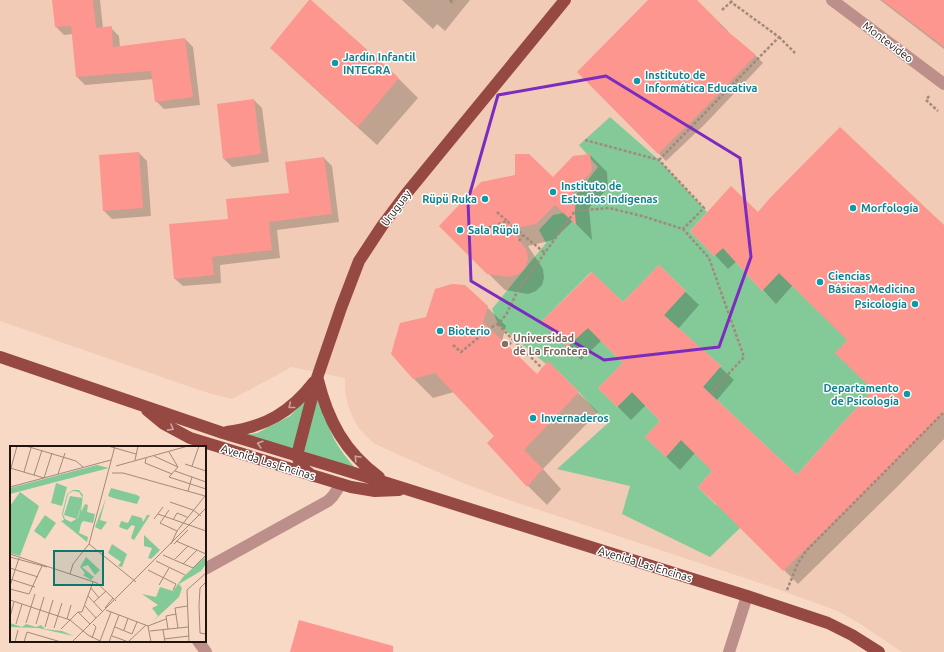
<svg xmlns="http://www.w3.org/2000/svg" width="944" height="652" font-family="Ubuntu,sans-serif">
<rect width="100%" height="100%" fill="#f8d9c6"/>
<path fill="#f1cbb5" d="M0,0H944V652H902L862,625L838,611L763,584L506,499L463,483L408,459L375,444L366,436L358,427L352,416L348,405L345,392V378L292,367L232,399L205,392L0,321Z"/>
<path fill="#84ca98" d="M610,117L659,160L707,212L690,231L714,256L723,248L762,291L779,273L886,376L838,428L797,475L703,387L721,366L676,326L656,324L686,291L659,265L623,302L591,272L542,321L588,328L623,363L598,388L617,407L632,392L660,421L645,437L666,457L683,437L712,471L698,487L716,505L740,480V528L710,557L622,514L630,486L557,469L607,424L579,392L558,371L546,364L498,324L492,309L546,243L539,230L553,215L575,211L577,194L598,167L579,145Z
M317,392C322,408 327,424 334,439C340,450 348,460 356,469L303,451Z
M308,397L293,448L245,435L257,433L290,416Z"/>
<path fill="#0003" d="M53,0H100L103,28H111L119,36L120,47L185,39L193,47L200,105L164,109L156,101L154,79L85,85L77,77L73,34L64,35L56,27Z
M310,0L399,79L418,98L377,145L291,67L272,48Z
M402,0H470L445,31L437,24L433,29Z
M649,0H696L728,31L727,32L755,55L763,63L705,124L666,161L578,72Z
M880,0H944V49Z
M254,100L262,108L269,162L232,167L224,159Z
M139,153L147,161L151,216L112,219L104,211Z
M590,155L607,172L608,188L589,208L592,240L573,221L553,240L528,246L543,269L544,278L542,285L536,291L528,294L505,290L440,226L553,179Z
M324,158L332,166L339,222L277,230L280,258L220,265L221,283L183,286L174,278L229,220L290,194Z
M758,213L944,226V439L898,486L798,584L731,517L713,471L695,453L680,470L660,451L662,421L646,405L631,420L599,388L625,363L602,340L581,360L543,322L623,303L659,266L699,305L678,329L720,367L734,380L716,401L797,476L874,390L849,340L793,285L776,304L737,261L728,269L715,255Z
M487,307L506,326L502,341L537,375L548,363L598,412L543,469L561,489L547,505L528,486L488,443L495,436L454,392L433,398L414,379Z"/>
<path fill="#fc968e" d="M52,0H93L96,28L112,26L113,47L185,38L193,97L155,102L151,71L76,77L71,26L55,27Z
M309,0H311L399,78L358,127L270,48Z
M648,0H697L720,23L719,24L756,55L697,116L658,154L577,72Z
M882,0H944V47Z
M254,99L261,154L223,159L217,104Z
M840,127L944,225V412L885,472L783,571L717,505L698,487L712,471L681,440L666,457L645,437L660,421L632,392L617,407L598,388L623,363L588,328L567,347L541,322L592,272L623,302L659,265L686,291L664,315L721,366L703,387L797,475L838,428L873,390L835,353L847,340L779,273L762,291L723,248L714,256L690,231L731,186L758,212L770,198Z
M139,152L143,208L103,211L99,155Z
M515,154H529L553,177L573,156L590,154L592,171L573,191L576,225L555,205L536,224L512,229L527,251L528,260L525,268L519,274L510,277L487,274L439,226L481,182L515,175Z
M324,157L332,214L269,222L272,250L212,257L214,275L174,279L169,224L228,219L226,199L289,193L285,162Z
M452,284L465,285L488,306L483,322L537,374L548,361L579,392L524,450L543,469L527,487L487,443L494,436L435,373L413,379L391,354L400,323L426,317L435,289Z
M299,620L393,646V652H290Z"/>
<g fill="none" stroke-linecap="round" stroke-linejoin="round">
<path stroke="#a18a7c" stroke-width="2.5" stroke-dasharray="3 2" stroke-linecap="butt" d="M450,0L452,2L454,0
M722,10L731,2
M779,37L795,53
M929,96L926,100L938,111
M585,140L659,160L704,208L683,229
M659,160L779,37L731,2L733,0
M497,212L507,221
M484,229L507,221L523,235L545,253
M519,241L523,235
M498,324L513,340L508,346
M513,340L542,368
M453,345L461,352L490,328L498,324L506,315L518,290L575,211L609,208L642,216L683,229L709,258L744,357L710,394
M787,590L798,563L806,551L944,412"/>
<path stroke="#bc8f8a" stroke-width="12" d="M832,0L944,84
M205,569L328,501L333,496L341,484
M198,641L206,652
M729,652L747,596"/>
<path stroke="#964943" stroke-width="12" d="M0,357L223,433L387,483L747,596L828,623L852,635L879,652
M318,380C328,421 345,452 379,477
M147,410L164,424L190,438L351,487L375,491L399,490
M227,432C265,427 291,412 314,382
M313,476C303,469 300,467 297,455L317,378L341,308L359,261L382,226L406,194L565,0"/>
</g>
<defs><path id="oneway-chevron" d="M-2-3.5L2.5 0L-2 3.5" fill="none" stroke-width="1.6" stroke-linecap="round" stroke-linejoin="round"/></defs>
<g stroke="#caa4a1">
<use href="#oneway-chevron" transform="translate(291 406) rotate(141)"/>
<use href="#oneway-chevron" transform="translate(171 428) rotate(29)"/>
<use href="#oneway-chevron" transform="translate(260 444) rotate(-163)"/>
<use href="#oneway-chevron" transform="translate(357 458) rotate(-133)"/>
</g>
<path fill="none" stroke="#7b2cbf" stroke-width="3" stroke-linejoin="round" d="M606,76L740,158L751,257L719,347L604,360L471,281L468,200L498,95Z"/>
<g fill="#0f9aa8" stroke="#fff" stroke-width="1.5">
<circle cx="335" cy="63" r="4"/>
<circle cx="637" cy="81" r="4"/>
<circle cx="553" cy="192" r="4"/>
<circle cx="485" cy="199" r="4"/>
<circle cx="853" cy="208" r="4"/>
<circle cx="460" cy="230" r="4"/>
<circle cx="820" cy="282" r="4"/>
<circle cx="915" cy="304" r="4"/>
<circle cx="440" cy="331" r="4"/>
<circle cx="907" cy="394" r="4"/>
<circle cx="533" cy="418" r="4"/>
</g>
<circle fill="#8d6e63" stroke="#fff" stroke-width="1.5" cx="505" cy="344" r="4"/>
<g text-anchor="middle" stroke-width="3" stroke-linejoin="round" paint-order="stroke">
<g font-size="11" fill="#1f140e" stroke="#fff">
<text transform="translate(888 42) rotate(37)" y="4">Montevideo</text>
<text transform="translate(396 208) rotate(-53)" y="4">Uruguay</text>
<text transform="translate(268 462) rotate(17)" y="4">Avenida Las Encinas</text>
<text transform="translate(645 564) rotate(17)" y="4">Avenida Las Encinas</text>
</g>
<g font-size="11" font-weight="bold" fill="#0d838f" stroke="#fff" text-anchor="start">
<text x="343" y="61">Jardín Infantil<tspan x="343" dy="13">INTEGRA</tspan></text>
<text x="645" y="79">Instituto de<tspan x="645" dy="13">Informática Educativa</tspan></text>
<text x="561" y="190">Instituto de<tspan x="561" dy="13">Estudios Indígenas</tspan></text>
<text x="477" y="203" text-anchor="end">Rüpü Ruka</text>
<text x="861" y="212">Morfología</text>
<text x="468" y="234">Sala Rüpü</text>
<text x="828" y="280">Ciencias<tspan x="828" dy="13">Básicas Medicina</tspan></text>
<text x="907" y="308" text-anchor="end">Psicología</text>
<text x="448" y="335">Bioterio</text>
<text x="899" y="392" text-anchor="end">Departamento<tspan x="899" dy="13">de Psicología</tspan></text>
<text x="541" y="422">Invernaderos</text>
</g>
<g font-size="11" font-weight="bold" fill="#785e54" stroke="#fff" text-anchor="start">
<text x="513" y="342">Universidad<tspan x="513" dy="13">de La Frontera</tspan></text>
</g>
</g>
<g transform="translate(10 446)">
<rect width="196" height="196" fill="#f8d9c6"/>
<path d="M87,19L99,22L0,48V42ZM46,37L57,41L52,60L41,57ZM101,42L127,49L130,51L127,58L103,52L98,50ZM63,44H69L73,49L71,66L75,58L78,59L77,66L85,68L83,77L73,75L71,78L69,87L78,91L77,96L51,75L54,74L52,68L57,48ZM63,45L69,46L73,52L60,50L54,69L67,73L72,57L68,72L61,76L55,73L53,68L58,48ZM10,46L29,60L10,110L0,107V60ZM96,52L90,74L97,76L91,84L85,81ZM35,69L46,77L35,93L24,85ZM122,69L132,72L133,76L137,69H140L124,94L121,92L125,80L122,79L117,84L109,81L111,75L118,77ZM134,89L150,104L141,113L138,112L142,102L134,100ZM102,98L117,108L112,121L108,120L111,116L98,107ZM196,110V118L191,125L169,138L172,142L169,151L139,179L148,170L142,162L148,159L132,148L146,151L150,141L163,145L173,131ZM76,111L90,124L85,129L78,119L72,121L84,131L81,134L73,129L75,127L70,121ZM0,177L12,181L16,178L26,181L31,179L35,183L52,185L64,190L28,182L0,181Z" fill="#84ca98" fill-rule="evenodd"/>
<path fill="none" stroke="#a18a7c" stroke-width="1" d="M16,0L66,15L73,21M98,0L126,8M159,6L168,21L159,31L196,43M144,10L168,21M136,12L135,17L162,28M125,14L128,0M175,18L196,25M106,20L178,0M182,20L189,0M0,22L34,32L42,7M165,25L196,36M0,26L7,0M14,26L21,2M102,27H113L195,50M48,28L55,7M24,29L32,4M0,41L101,14M178,45L182,31M160,56L183,64L191,70M159,64L150,77L167,85M148,68L196,85M144,73L153,61M163,74L167,67L177,71M166,95L196,108M79,98L126,136M161,98L167,85L195,50M164,98L178,84M0,108L87,137L106,155M153,109L183,122L196,109M0,111L37,121M165,113L178,100M146,115L175,129M173,118L187,104M0,122L28,131M138,124L166,138L163,144M60,128L63,118L79,98L105,0M0,133L25,141M196,136L190,142L189,159L190,187L196,188M149,139L159,122M0,140L9,112M81,142L89,152M0,143L19,148L32,120M78,150L92,165M0,154L60,174L78,189L92,196M84,156L96,145M75,160L86,172M95,162L103,152M96,164L138,180M68,166L80,178M0,171L4,156M57,173L61,159M16,177L25,148M6,178L12,158M26,178L34,151M138,180L156,173M138,180L141,196M35,181L43,154M105,181L122,188L127,176M44,182L52,157M168,182L165,162L177,160M51,183L68,166H72L83,136M158,183L156,170L166,168M114,184L118,172M153,184L155,196M140,185L178,181M102,190L116,195M82,192L86,181L83,178M154,193L179,190M90,195L101,166M5,196L8,184M14,196L17,186L51,196M62,196L196,62M99,196L109,169M118,196L136,179M179,196L177,144L196,127"/>
<path fill="#0f766e" fill-opacity="0.15" stroke="#0f766e" stroke-width="2" d="M44,105H93V139H44Z"/>
<rect width="196" height="196" fill="none" stroke="#1f140e" stroke-width="2"/>
</g>
</svg>
